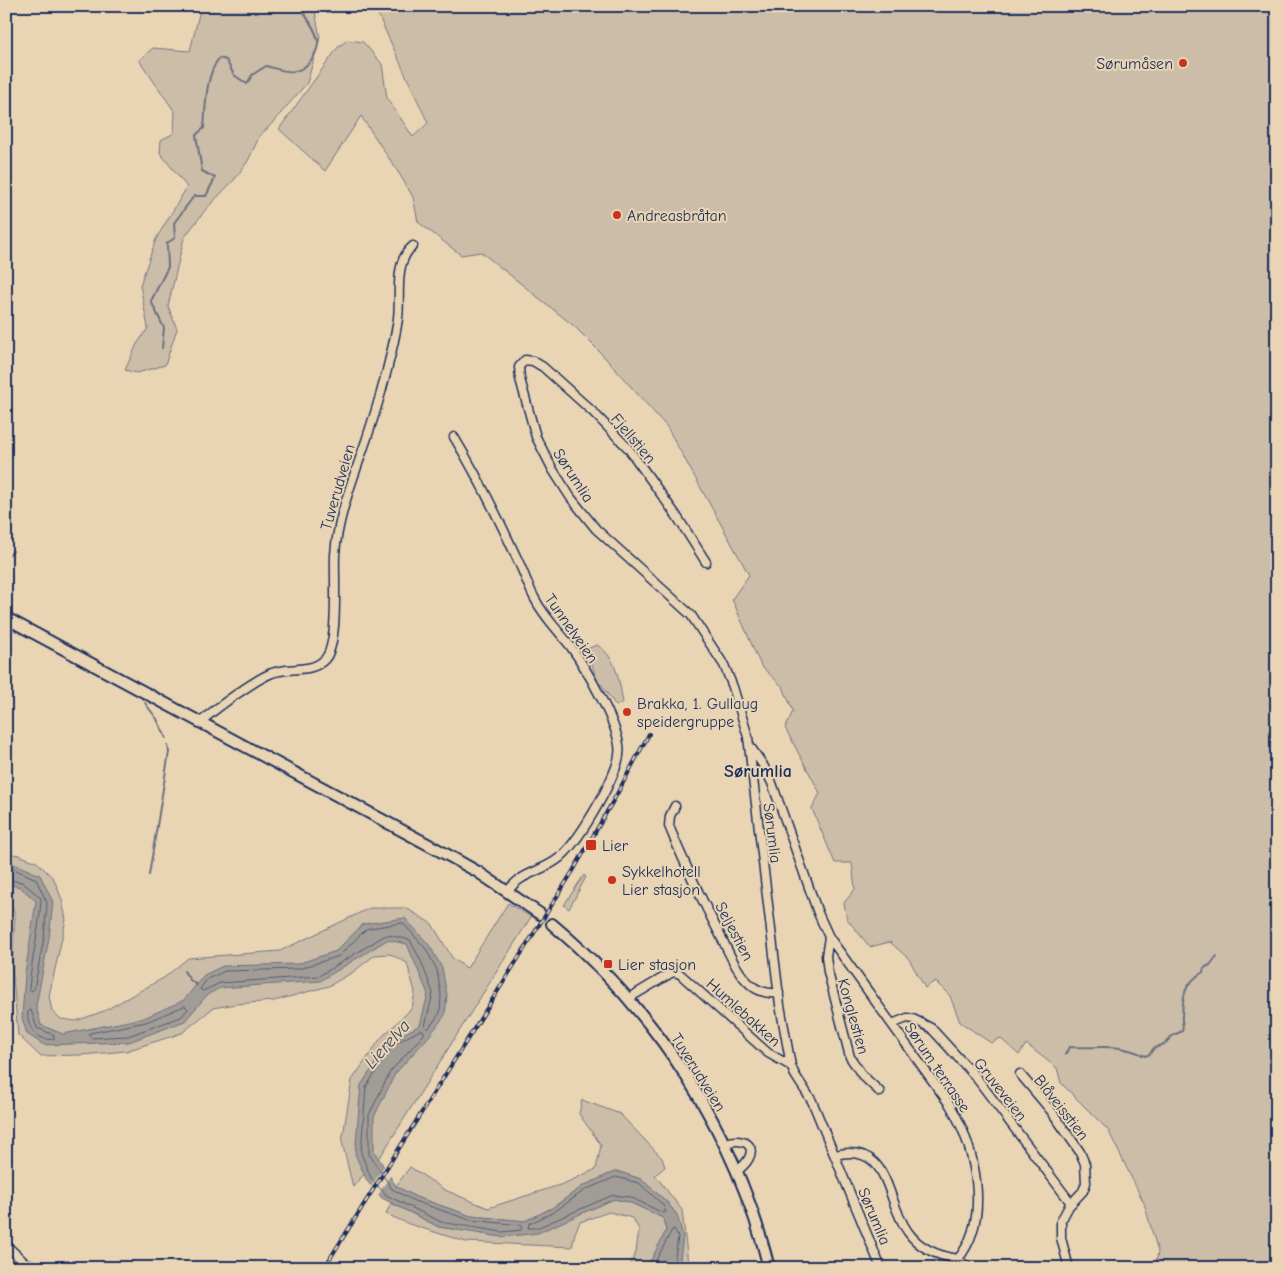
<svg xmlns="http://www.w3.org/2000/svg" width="1283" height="1274" font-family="'Comic Neue',sans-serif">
<rect width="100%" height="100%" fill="#e9d5b4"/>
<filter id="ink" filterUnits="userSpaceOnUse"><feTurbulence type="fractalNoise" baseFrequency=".02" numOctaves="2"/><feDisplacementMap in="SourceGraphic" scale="10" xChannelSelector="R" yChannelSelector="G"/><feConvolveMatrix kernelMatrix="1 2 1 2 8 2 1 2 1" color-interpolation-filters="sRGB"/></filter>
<g filter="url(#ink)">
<path fill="#cbbda8" stroke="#737683" d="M201,6H314L320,38L307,83L268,128L260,135L248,161L235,179L206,209L184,238L168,306L177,329L165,365L137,373L125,370L137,344L148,328L140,285L156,239L187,187L160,153L161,140L174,133L175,112L139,60L153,48L190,51Z
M374,6H1277V1268H1155L1158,1252L1144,1203L1108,1130L1061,1083L1057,1068L1026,1044L1019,1055L1000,1038L991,1043L960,1022L950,996L935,981L925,988L909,959L890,942L870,947L847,919L844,903L855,889L852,863H835L812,809L820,793L785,728L793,711L783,687L761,666L732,599L749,575L667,427L598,350L574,326L481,252L461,255L418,222L413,197L400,175L361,116L325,171L279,129L339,46L348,40L363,42L382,64L387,98L413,137L428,123Z
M597,645C617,657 619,681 623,702L616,706L601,684L596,686L594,682L597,680L588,652L589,648Z
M6,853L19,855L37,862L54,879L62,900L66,920L49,996L52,1011L61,1019L76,1021L104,1011L165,977L188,958L280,951L370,908H406L432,924L453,959L467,968L508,903L531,917L382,1154L353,1187L342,1142L352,1080L381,1038L412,1008L415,992L407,963L390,954L375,955L353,972L329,986L274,1001L236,1004L213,1008L182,1033L126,1051L81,1055L40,1056L18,1035L12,966L15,915L10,902L6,901Z
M584,875L586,877L569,909L564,905Z
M582,1100L620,1114L662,1158L665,1167L655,1175L682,1210L688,1263L686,1268H675L680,1260L677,1215L667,1202L641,1179L616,1171L583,1186L552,1208L525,1221L471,1216L416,1197L396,1186L410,1167L445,1190L488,1208L563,1184L596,1169L601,1145L579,1114Z
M614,1199L629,1202L663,1218L666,1231L647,1268H628L636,1252L639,1229L632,1218L609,1212L580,1222L575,1233L572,1247L466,1242L409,1224L386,1214L391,1203L439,1227L502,1237L594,1208Z"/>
<path fill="#a29c96" stroke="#6c7080" d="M6,863H12L40,875L53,902L49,938L36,1006L41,1025L63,1034L144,1018L184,1000L204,975L223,966L297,964L336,951L363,924L405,918L430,946L442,968L447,995L445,1015L430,1035L395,1074L374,1117V1151L396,1186L416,1197L471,1216L525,1221L552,1208L583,1186L616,1171L641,1179L667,1202L677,1215L683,1236L680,1260L675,1268H647L666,1231L663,1218L629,1202L614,1199L538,1233L502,1237L439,1227L382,1198L367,1181L355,1154L361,1085L390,1041L420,1025L428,994L407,944L387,940L320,981L220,988L207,995L185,1021L129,1042L44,1045L27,1034L22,1018L25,974L36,901L20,887L6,884Z"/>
<path fill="#e9d5b4" d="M385,1165L391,1174L377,1197L370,1188Z"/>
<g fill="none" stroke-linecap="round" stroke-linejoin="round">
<path stroke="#515b74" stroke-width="1" d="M6,868H12L36,879L47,903L44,938L34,989L32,991L29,989C31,959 40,929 41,898L22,882L6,880
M403,923L426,949L437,970L441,995L440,1013L428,1029L425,1026L433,993L421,961L410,940L388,935L384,936L319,976L220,983L203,991L200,989L207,979L225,971L298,969L339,956L366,929Z
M185,1006L188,1009L181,1017L128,1036L91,1038L89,1036L90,1033L146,1022Z
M31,1010L37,1028L54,1035V1039C38,1042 26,1027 28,1012Z
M421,1030L424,1031V1034L390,1072L369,1115V1154L392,1189L414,1201L470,1220L521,1225L522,1227L521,1230L502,1232L441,1222L386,1195L371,1178L361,1153L366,1087L393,1045Z
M616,1177L639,1183L663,1205L666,1212L663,1213L630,1197L613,1195L537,1228H528L529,1224L554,1212L585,1190Z
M652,1268L672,1230L674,1229L678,1237L675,1257L671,1268"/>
<path stroke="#6c7080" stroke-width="2" d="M162,348L164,328L151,301L168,267L167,243L175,238L174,223L194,196H206L215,178L202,171L196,135L204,128C206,105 205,77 219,58L226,60L234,75L247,84L252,75L266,66C285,71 298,78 312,59C315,54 319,48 318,41C316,29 306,16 299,6
M6,558L13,551
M145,703L157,719L166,738
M149,875L169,752L168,746
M184,971L190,980L197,985
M1065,1055L1069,1047C1098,1049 1117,1042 1145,1056L1150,1054L1153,1049L1166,1043L1172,1036L1182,1031C1184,1025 1181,1021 1182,1016C1183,994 1184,984 1203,972L1204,968L1210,965L1217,956"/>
<g stroke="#1b2f5e" stroke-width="11">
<path id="minor" d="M454,437C479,478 500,521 520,565C525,576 529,588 535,599C544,617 559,631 571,647C586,668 616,721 619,745C620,751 619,758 617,764C609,788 578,844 558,859C541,872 520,873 508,891
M706,562L676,515L628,448L593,412L543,367L533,361L525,360L519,367L520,379L536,437L553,470L571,498L596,529L691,615L724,665L733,687L748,737L780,1005L791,1066L795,1075L812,1101L881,1268
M201,722C213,710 256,679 272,673C289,666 311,674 325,659C339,644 334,577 335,555C337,523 348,493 358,464C369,433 379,402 387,370C391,353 396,335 398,318C401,296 393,262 413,246
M749,745L763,765L772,783L818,913L829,937L950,1105C975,1147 992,1217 958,1259C938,1256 920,1249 908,1232C885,1201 891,1141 835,1155
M675,806L670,816L669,826C684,863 701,898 719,933C728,950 736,972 751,985C759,992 768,994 779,993
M829,937L826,956L828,972L850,1057L862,1075L880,1092
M629,998L671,973L674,972L680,974L768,1053L791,1066
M892,1024L907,1018L913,1019L931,1028L975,1076L1071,1203
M1020,1074L1052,1112L1080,1152L1085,1164L1086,1183L1083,1191L1069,1206L1061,1221V1238L1069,1268
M725,1143C753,1135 760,1154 737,1171
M6,1245L24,1262L40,1268
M958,1259L969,1268"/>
</g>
<g stroke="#1b2f5e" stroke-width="14">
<path id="secondary" d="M6,618L444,853L478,872L540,914
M552,924C658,1013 736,1133 769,1268"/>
</g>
<use href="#minor" stroke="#e9d5b4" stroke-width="8"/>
<use href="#secondary" stroke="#e9d5b4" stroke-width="10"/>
<g stroke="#1b2f5e" stroke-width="4">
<path id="rail" d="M324,1268L573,871L617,794L649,734"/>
</g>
<use href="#rail" stroke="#e9d5b4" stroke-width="2" stroke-dasharray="5.5" stroke-linecap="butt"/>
</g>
</g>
<g fill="#c8321e" stroke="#e9d5b4" stroke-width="2">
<circle cx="1183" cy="63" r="5"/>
<circle cx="617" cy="215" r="5"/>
<circle cx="627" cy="712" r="5"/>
<rect x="585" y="839" width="12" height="12" rx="2.5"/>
<circle cx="612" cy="880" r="5"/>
<rect x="603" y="959" width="10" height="10" rx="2.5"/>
</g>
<g text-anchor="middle" stroke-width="4" stroke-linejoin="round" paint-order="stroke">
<g font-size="16" fill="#1b2f5e" stroke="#e9d5b4" text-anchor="start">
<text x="1173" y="69" text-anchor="end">Sørumåsen</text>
<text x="627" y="221">Andreasbråtan</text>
<text x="637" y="709">Brakka, 1. Gullaug<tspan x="637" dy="18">speidergruppe</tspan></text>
<text x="602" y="851">Lier</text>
<text x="622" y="877">Sykkelhotell<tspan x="622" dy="18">Lier stasjon</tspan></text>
<text x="618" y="970">Lier stasjon</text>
</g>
<g font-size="16" fill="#1b2f5e" stroke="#e9d5b4">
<text transform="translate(634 438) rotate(50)" y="6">Fjellstien</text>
<text transform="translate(574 475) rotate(57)" y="6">Sørumlia</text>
<text transform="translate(337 487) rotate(-74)" y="6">Tuverudveien</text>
<text transform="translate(572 628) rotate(55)" y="6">Tunnelveien</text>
<text transform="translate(773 833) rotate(83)" y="6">Sørumlia</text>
<text transform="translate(735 931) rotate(62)" y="6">Seljestien</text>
<text transform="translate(744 1012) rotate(42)" y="6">Humlebakken</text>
<text transform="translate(854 1016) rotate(74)" y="6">Konglestien</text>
<text transform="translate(938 1067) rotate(56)" y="6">Sørum terrasse</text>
<text transform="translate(699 1072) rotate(58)" y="6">Tuverudveien</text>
<text transform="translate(1001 1089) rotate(52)" y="6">Gruveveien</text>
<text transform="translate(1062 1107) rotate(52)" y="6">Blåveisstien</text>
<text transform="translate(875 1216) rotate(67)" y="6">Sørumlia</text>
</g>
<g font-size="18" font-weight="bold" fill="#1b2f5e" stroke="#e9d5b4">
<text x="758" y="777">Sørumlia</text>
</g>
<g font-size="18" font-style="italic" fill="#364569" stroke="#e9d5b4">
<text transform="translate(387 1044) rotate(-48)" y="6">Lierelva</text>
</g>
</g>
<rect width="1283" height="1274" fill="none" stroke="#e9d5b4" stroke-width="25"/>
<rect x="12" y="12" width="1258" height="1249" fill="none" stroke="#1b2f5e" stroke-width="2" filter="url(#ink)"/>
</svg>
